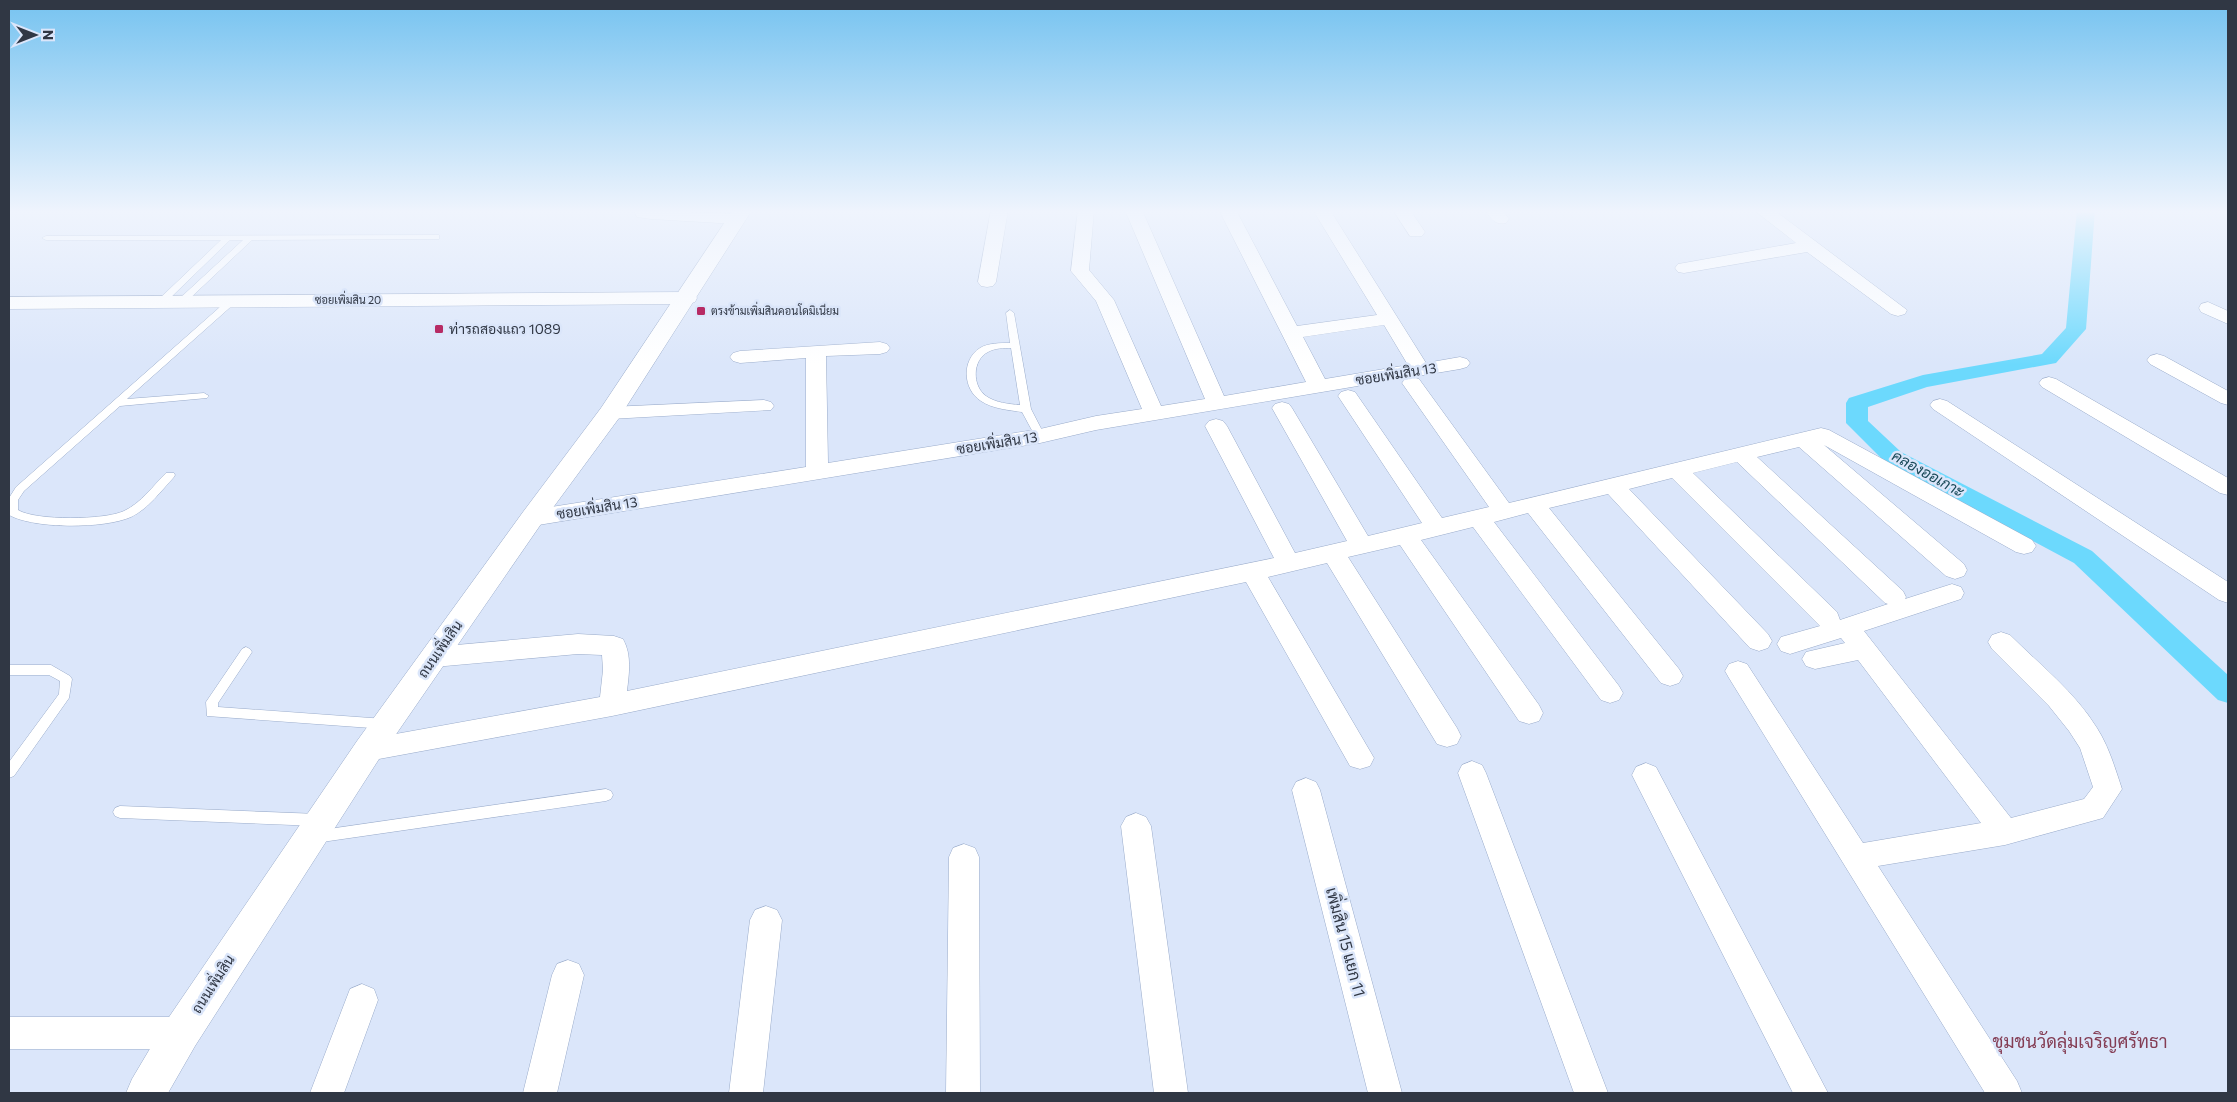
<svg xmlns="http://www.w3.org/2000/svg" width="2237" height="1102" font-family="Commissioner,Sarabun,sans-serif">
<rect width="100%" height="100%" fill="#dbe6fa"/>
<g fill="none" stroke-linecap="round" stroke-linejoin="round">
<path fill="#6cd9fd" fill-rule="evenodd" d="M2077,210H2095L2086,329L2056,363L1927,387L1868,407V421L1901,452L2092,551L2228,675V703L2218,700L2074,563L1885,462L1846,423V403L1849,398L1923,375L2042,354L2066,328Z"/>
<g stroke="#99abca" stroke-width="1">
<path id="lane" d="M436,235H439V239L252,240L185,303H179V299L243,240H230L164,304L161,305L157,302L158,300L221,240H46L42,238L46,236Z
M232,298L236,301L235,303L127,399L204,393L209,396L207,398L120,406L24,491L18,500V510C36,521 105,520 124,511C141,503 153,486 166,473H174L175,475L174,477C161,491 148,509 131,517C104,529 34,529 9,515V498L16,487L229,299Z
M1010,310L1014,313L1031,409L1045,436L1040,439L1035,436L1022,412C1009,410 993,409 981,401C963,390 961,360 980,348C988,343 1000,343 1010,343L1006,313ZM1011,348L1020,405C1009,404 996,403 986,396C972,386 972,360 988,352C995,348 1004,348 1011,348Z
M246,647L250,649L252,652L218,703V707L385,719L390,720L391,724L390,728L385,729L207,716L206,702L242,649Z
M9,665H51L70,676L72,679L69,698L14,776L9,778V762L59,694L60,681L49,675H9Z
M606,789L611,791L613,795L611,799L606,801L315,843L310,841L308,837L310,833L315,831Z
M120,806L318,814L323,816L325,820L323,824L318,826L120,818L115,816L113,812L115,808Z"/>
</g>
<g stroke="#99abca" stroke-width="1">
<path id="street" d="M634,210L737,214L743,215L746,219L743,223L737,224L651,219L637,217Z
M991,210H1008L996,282L993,286L987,287L981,286L978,282Z
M1078,210H1094L1089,270L1114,300L1161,406L1205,399L1125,210H1142L1224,396L1306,382L1219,210H1236L1297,326L1377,315L1313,210H1330L1426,363L1460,357L1467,359L1470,363L1467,367L1460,369L1412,377L1419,379L1509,503L1821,428L1829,430L2032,540L2036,546L2032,552L2024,554L2016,552L1824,445L1964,564L1967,570L1964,576L1955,579L1946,576L1799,447L1757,457L1903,591L1906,597L1905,599L1952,584L1961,587L1964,593L1961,599L1864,631L2011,818L2084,799L2093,787L2080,748L2069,731L2049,706L1992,649L1988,642L1992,635L2001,632L2010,635C2040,665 2075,692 2097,728C2109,747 2115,768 2122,789L2103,818L2005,845L1878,866L2017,1081L2022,1093H1985L1729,678L1725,671L1729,664L1738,661L1747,664L1863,843L1981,823L1858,660L1815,669L1806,666L1802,659L1806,652L1845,643L1841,638L1790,654L1781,651L1777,644L1781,637L1820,626L1672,478L1629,489L1768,634L1772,641L1768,648L1759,651L1750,648L1608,494L1549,508L1679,669L1683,676L1679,683L1670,686L1661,683L1528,513L1494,522L1619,686L1623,693L1619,700L1610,703L1601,700L1473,527L1421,540L1539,705L1543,713L1539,721L1529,724L1519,721L1400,545L1348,557L1457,728L1461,736L1457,744L1447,747L1437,744L1327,563L1268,577L1374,758L1370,766L1360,769L1350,766L1246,582L612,716L368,761L358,758L354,750L358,742L368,739L600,697L603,670L602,655L578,654L434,667L425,664L421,657L425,650L434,647L578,634L614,636L623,639C632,655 629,674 627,691L1274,558L1205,426L1209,421L1216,419L1223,421L1227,426L1295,553L1347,541L1272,408L1275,404L1282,402L1289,404L1292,408L1368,536L1422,523L1338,396L1341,392L1348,390L1355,392L1442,518L1489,507L1402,383L1405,379L1411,377L1096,430L1040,443L532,526L524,524L520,518L524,512L532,510L806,467V358L740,363L733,361L730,357L733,353L740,351L880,342L887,344L890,348L887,352L880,354L826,356L828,463L1040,429L1096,416L1142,409L1096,301L1071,271ZM1384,325L1408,365L1325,379L1303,337ZM1737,462L1885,603L1888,604L1840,620L1837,612L1693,473Z
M1393,210H1410L1425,232L1422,236H1410Z
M1485,210H1502L1509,219L1506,223C1495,225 1491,219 1485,210Z
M1754,210H1774L1907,310L1905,314L1898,316L1891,314L1807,252L1684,273L1678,272L1675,268L1678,264L1684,263L1796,243Z
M688,292L695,294L697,298L695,302L688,304L9,309V297Z
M2208,302L2228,311V324L2201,312L2199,308L2201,304Z
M2157,354L2164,356L2228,391V405L2221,403L2150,364L2147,360L2150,356Z
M2049,377L2056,379L2228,478V495L2220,493L2042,387L2039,383L2042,379Z
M1940,399L1947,401L2228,582V603L2219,600L1933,409L1930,405L1933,401Z
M764,400L771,402L774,406L771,410L610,419L603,418L600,413L603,408L610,407Z
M1472,761L1482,765L1486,773L1608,1093H1574L1458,773L1462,765Z
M1646,763L1656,767L1828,1093H1793L1632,775L1636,767Z
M1306,778L1316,782L1320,790L1402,1093H1368L1292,790L1296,782Z
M1136,813L1146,817L1151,826L1188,1093H1154L1121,826L1126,817Z
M964,844L975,848L979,857L980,1093H946L949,857L953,848Z
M766,906L777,910L782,920L763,1093H729L750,920L755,910Z
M568,960L579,964L584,975L557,1093H523L552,975L557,964Z
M362,984L374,989L378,1000L344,1093H310L350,989Z
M9,1017H181L193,1021L198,1033L193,1045L181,1049H9Z"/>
</g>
<g stroke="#99abca" stroke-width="1">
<path id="secondary" d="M733,210H752L619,418L541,524L379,759L195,1046L168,1093H126L132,1079L167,1020L357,741L523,512L601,408Z"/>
</g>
<use href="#lane" fill="#fff" fill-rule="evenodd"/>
<use href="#street" fill="#fff" fill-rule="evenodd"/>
<use href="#secondary" fill="#fff" fill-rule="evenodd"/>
</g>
<linearGradient id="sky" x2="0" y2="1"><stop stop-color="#76c3f0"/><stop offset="0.58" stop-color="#eff4fd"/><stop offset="1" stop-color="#eff4fd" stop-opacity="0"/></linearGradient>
<rect width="2237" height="365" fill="url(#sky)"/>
<g fill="#b72b64" stroke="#dbe6fa" stroke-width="2">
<rect x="696" y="306" width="10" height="10" rx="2.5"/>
<rect x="434" y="324" width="10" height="10" rx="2.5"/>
</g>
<g text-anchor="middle" stroke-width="5" stroke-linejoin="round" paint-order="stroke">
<g font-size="11" fill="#303744" stroke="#dbe6fa">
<text x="348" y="304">ซอยเพิ่มสิน 20</text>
</g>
<g font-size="11" fill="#303744" stroke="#dbe6fa" text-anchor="start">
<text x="711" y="315">ตรงข้ามเพิ่มสินคอนโดมิเนียม</text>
</g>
<g font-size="14" fill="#303744" stroke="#dbe6fa" text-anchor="start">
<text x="449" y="334">ท่ารถสองแถว 1089</text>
</g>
<g font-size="14" fill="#303744" stroke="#dbe6fa">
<text transform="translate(1396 374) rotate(-9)" y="5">ซอยเพิ่มสิน 13</text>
<text transform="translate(997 443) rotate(-9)" y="5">ซอยเพิ่มสิน 13</text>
<text transform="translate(597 508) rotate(-9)" y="5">ซอยเพิ่มสิน 13</text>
<text transform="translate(440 649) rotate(-55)" y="5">ถนนเพิ่มสิน</text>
<text transform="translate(213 984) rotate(-57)" y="5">ถนนเพิ่มสิน</text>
</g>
<g font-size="15" font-style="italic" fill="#1a4a59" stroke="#dbe6fa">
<text transform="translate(1928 474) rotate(29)" y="5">คลองออเกาะ</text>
</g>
<g font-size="16" fill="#303744" stroke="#dbe6fa">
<text transform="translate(1346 942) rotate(75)" y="6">เพิ่มสิน 15 แยก 11</text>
</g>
<g font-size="18" fill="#843d54" stroke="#dbe6fa">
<text x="2080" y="1048">ชุมชนวัดลุ่มเจริญศรัทธา</text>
</g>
</g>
<rect width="2237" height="1102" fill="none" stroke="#303744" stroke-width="20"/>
<g transform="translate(35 35) rotate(90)" stroke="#dbe6fa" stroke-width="4" paint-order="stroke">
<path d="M0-4L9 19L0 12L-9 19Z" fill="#303744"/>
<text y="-8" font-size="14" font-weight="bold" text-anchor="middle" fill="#303744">N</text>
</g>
</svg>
